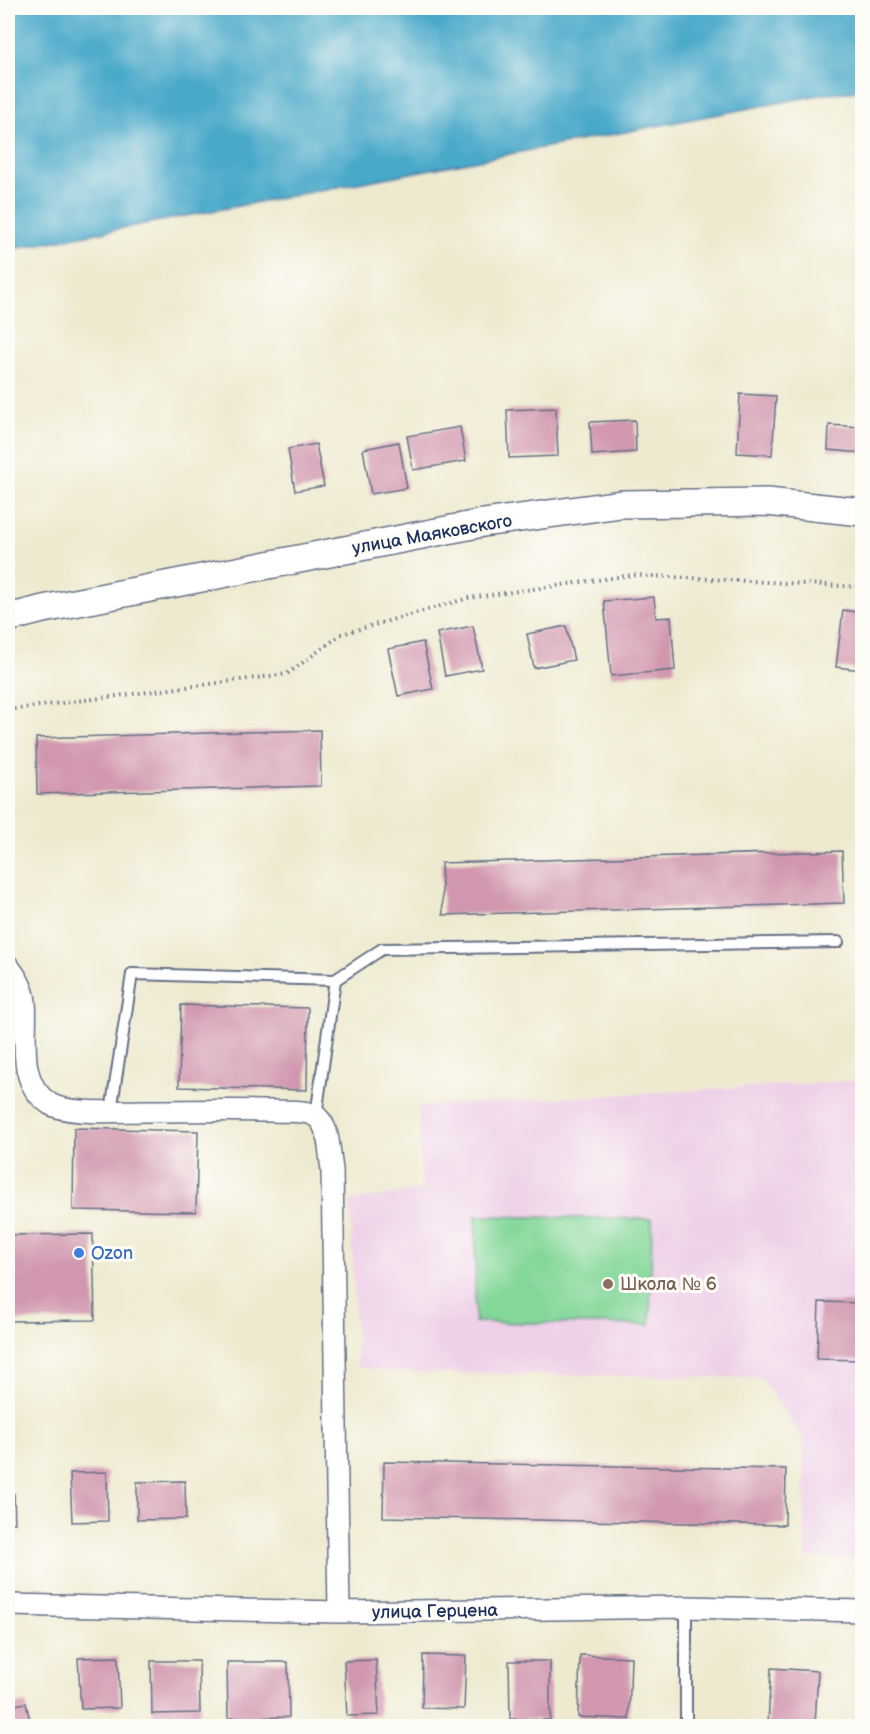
<svg xmlns="http://www.w3.org/2000/svg" width="870" height="1734" font-family="'Balsamiq Sans',sans-serif">
<rect width="100%" height="100%" fill="#fdfcf7"/>
<filter id="ink" filterUnits="userSpaceOnUse"><feTurbulence type="fractalNoise" baseFrequency=".0167" numOctaves="2"/><feDisplacementMap in="SourceGraphic" scale="12" xChannelSelector="R" yChannelSelector="G"/><feConvolveMatrix kernelMatrix="1 2 1 2 8 2 1 2 1" color-interpolation-filters="sRGB"/></filter>
<filter id="wash" filterUnits="userSpaceOnUse"><feTurbulence type="fractalNoise" baseFrequency=".008" numOctaves="4" result="noise"/><feDisplacementMap in="SourceGraphic" scale="24" xChannelSelector="R" yChannelSelector="G"/><feGaussianBlur stdDeviation="1.35" result="paint"/><feColorMatrix in="noise" values="0 0 0 0 0 0 0 0 0 0 0 0 0 0 0 0 0 1.4 0 .05"/><feComposite in="paint" operator="in"/></filter>
<g filter="url(#wash)">
<rect width="100%" height="100%" fill="#eeead0"/>
<path fill="#eed0e8" d="M862,1080V1559L806,1558L803,1439L761,1378L393,1372L357,1367L350,1201L422,1189L418,1107Z"/>
<path fill="#83d799" stroke="#4f837c" stroke-width="1.5" d="M476,1216L652,1219L650,1325L475,1322Z"/>
<path fill="#4aa9c9" stroke="#326c94" stroke-width="1.5" d="M8,8H862V91L830,93L8,250Z"/>
<g id="blocks">
<path fill="#d197af" d="M740,394L776,396L772,455L737,453Z
M556,408L558,456L509,458L507,410Z
M635,420L636,452L592,455L590,422Z
M829,425L862,427V453L828,450Z
M460,427L466,461L413,470L407,436Z
M399,442L407,488L371,494L363,449Z
M316,444L324,486L295,491L288,449Z
M654,597L656,618L671,617L675,670L611,676L604,601Z
M843,610L862,613V670L836,667Z
M473,626L482,669L445,676L437,633Z
M566,626L574,660L534,668L527,634Z
M423,642L433,689L398,696L388,649Z
M320,730L321,786L37,794L36,738Z
M842,851L844,903L443,915L441,863Z
M181,1005L308,1008L307,1090L179,1087Z
M74,1128L198,1131L196,1212L73,1210Z
M93,1234L95,1320L8,1321V1235Z
M819,1302L862,1303V1360L817,1359Z
M384,1462L786,1469L785,1525L383,1517Z
M107,1472L108,1521L72,1522L70,1473Z
M185,1481L186,1519L137,1520V1482Z
M14,1494L15,1523H8V1495Z
M423,1655L466,1656L464,1709L422,1708Z
M580,1655L631,1657L629,1719L578,1717Z
M118,1657L120,1708L81,1709L78,1658Z
M376,1660L379,1715L347,1716L344,1661Z
M151,1661H199L200,1713L152,1714Z
M509,1661H550V1720L510,1719Z
M227,1662H288L289,1717L228,1718Z
M771,1668L818,1671L815,1726L768,1724Z
M26,1703L31,1726H8V1706Z"/>
</g>
</g>
<g filter="url(#ink)">
<use href="#blocks" fill-opacity="0" stroke="#657086" stroke-width="1.5"/>
<g fill="none" stroke-linecap="round" stroke-linejoin="round">
<g stroke="#657086" stroke-width="14">
<path id="service" d="M335,980L382,949L838,942
M111,1111L132,974L335,980L316,1116
M686,1607V1726"/>
</g>
<g stroke="#657086" stroke-width="24">
<path id="minor" d="M8,966C16,976 24,988 25,1002C28,1035 15,1082 50,1104C69,1115 122,1111 145,1111C187,1111 230,1110 273,1111C286,1112 307,1109 317,1117C330,1128 329,1153 332,1169L339,1612
M8,1605L339,1612L686,1607L862,1611"/>
</g>
<g stroke="#657086" stroke-width="30">
<path id="tertiary" d="M8,618L43,609L483,523L621,504L767,502L862,512"/>
</g>
<path stroke="#657086" stroke-width="4" stroke-dasharray="1.5 4.5" stroke-linecap="butt" d="M8,710L287,674L342,634L469,598L633,575L862,587"/>
<use href="#service" stroke="#fff" stroke-width="10"/>
<use href="#minor" stroke="#fff" stroke-width="21"/>
<use href="#tertiary" stroke="#fff" stroke-width="27"/>
</g>
</g>
<circle fill="#3f7fe0" stroke="#fdfcf7" stroke-width="2" cx="79" cy="1253" r="6"/>
<circle fill="#8d6e63" stroke="#fdfcf7" stroke-width="2" cx="608" cy="1284" r="6"/>
<g text-anchor="middle" stroke-width="6" stroke-linejoin="round" paint-order="stroke">
<g font-size="18" fill="#1b2f5e" stroke="#fdfcf7">
<text transform="translate(432 534) rotate(-10)" y="6">улица Маяковского</text>
<text transform="translate(435 1611) rotate(-1)" y="6">улица Герцена</text>
</g>
<g font-size="18" fill="#366cbe" stroke="#fdfcf7" text-anchor="start">
<text x="91" y="1259">Ozon</text>
</g>
<g font-size="18" fill="#785e54" stroke="#fdfcf7" text-anchor="start">
<text x="620" y="1290">Школа № 6</text>
</g>
</g>
<rect width="870" height="1734" fill="none" stroke="#fdfcf7" stroke-width="30"/>
</svg>
